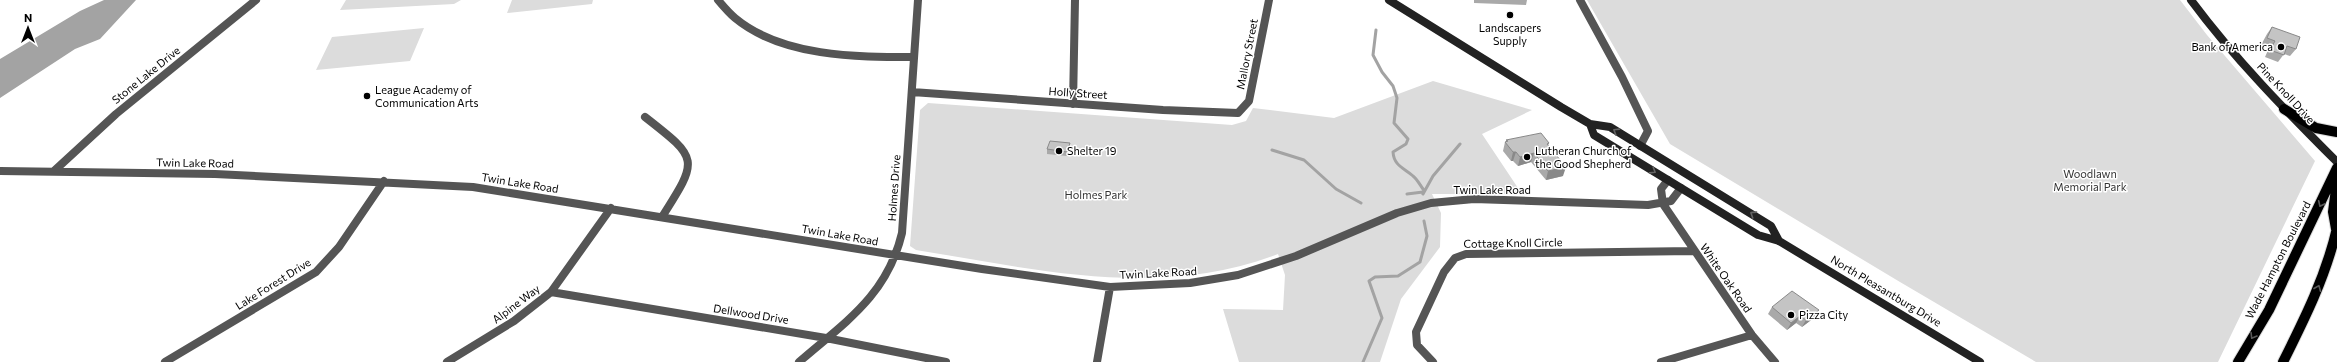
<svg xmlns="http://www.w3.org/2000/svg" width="2337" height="362" font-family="Commissioner,sans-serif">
<rect width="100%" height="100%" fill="#fff"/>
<path fill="#dcdcdc" d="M346,0H461L454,4L340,10Z
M512,0H593L592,4L507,13Z
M1587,0H2180L2207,35L2315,161L2218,362H2036L1900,282L1670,144Z
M424,28L410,61L316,70L332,37Z
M1433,81L1532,110L1482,134L1522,194H1432L1441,213L1440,247L1401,299L1380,362H1239L1223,309L1283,310L1285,275L1278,254C1161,300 1035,269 916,250L910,246L920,110L928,103L1232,125L1246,121L1253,108L1334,118Z"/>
<path fill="#a3a3a3" d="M104,0H136L100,39L75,49L0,98V59L80,11Z"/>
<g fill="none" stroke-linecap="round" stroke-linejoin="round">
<path stroke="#a3a3a3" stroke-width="3" d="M1376,30L1373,55L1382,72L1393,86L1397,98L1394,123L1408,139L1406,144L1393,152C1394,166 1404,168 1413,176C1417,179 1420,185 1423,189
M1272,150L1304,160L1336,189L1361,203
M1407,194L1423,192
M1423,194L1433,176L1460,144
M1363,362L1382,318L1369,281L1375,277L1398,276L1420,262L1427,236L1424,221"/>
<g stroke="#dbdbdb" stroke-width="12">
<path id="primary" d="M2284,109L2316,128L2337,132
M2336,229L2333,212L2337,181
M2238,362L2269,310L2337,168
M2283,362C2305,318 2326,276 2337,228"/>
</g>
<path stroke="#555" stroke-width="8" d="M718,0C723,6 729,13 735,18C782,57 856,57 914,57
M1580,0L1622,77L1648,131L1640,146
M912,92L1163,110L1238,113L1249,101L1269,0
M1073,104L1075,0
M645,117C699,159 699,159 662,217
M0,171L215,174L473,187L982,269L1110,287L1190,283L1238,275L1296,256L1397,213L1431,203L1474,199L1648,205L1671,201L1681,188
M54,171L116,114L256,0
M1668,180L1661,189L1663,204L1752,335L1775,362
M551,292L826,338L946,362
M165,362L316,272L339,247L384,181
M447,362L514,321L551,292L611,208
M799,362C845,322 887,296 902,233L918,0
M1097,362L1110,287
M1433,362L1417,345L1416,332L1444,272L1455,258L1466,254L1693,251
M1661,362L1752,335"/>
<path stroke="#222" stroke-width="8" d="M1389,0L1561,107L1590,124L1610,127L1771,226L1779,241
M2191,0C2234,58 2286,111 2337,162
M1590,124L1594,135L1758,235L1779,241L1980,362"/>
<use href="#primary" stroke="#000" stroke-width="10"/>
</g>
<path fill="#a9a9a9" d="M1474,0H1527L1526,5L1474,3Z
M2272,27L2296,49L2290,56L2284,54L2278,62L2265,57L2269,48L2261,45L2267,34Z
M1506,140L1549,143L1548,146L1563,176L1546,180L1531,162L1518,166L1513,161H1511L1503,151L1505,142H1506Z
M1070,148L1067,156L1047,154V149Z
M1772,307L1815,317L1802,327L1796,323L1787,330L1768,314Z"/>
<path fill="#898989" d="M1070,143V148L1067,156V152Z
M1513,152H1516L1513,161H1511Z
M1534,153L1531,162L1518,166L1520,157Z
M1566,167L1563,176L1546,180L1548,171Z
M1819,310L1815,317L1802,327L1806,320Z
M1800,316L1796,323L1787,330L1791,323Z"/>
<path fill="#c4c4c4" stroke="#898989" d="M2272,27L2300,37L2296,49L2287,46L2284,55L2270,50L2275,41L2267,38Z
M1541,133L1549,143L1547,144L1566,167L1548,171L1534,153L1520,157L1516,152H1513L1505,142L1508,141L1506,140Z
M1050,141L1070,143L1067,152L1047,149Z
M1792,291L1819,310L1806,320L1800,316L1791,323L1772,307Z"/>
<defs><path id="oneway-chevron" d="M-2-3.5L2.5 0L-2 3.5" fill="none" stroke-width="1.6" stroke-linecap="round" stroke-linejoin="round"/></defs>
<g stroke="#646464">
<use href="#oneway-chevron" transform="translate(1616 131) rotate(-148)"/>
<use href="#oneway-chevron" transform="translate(1653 171) rotate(32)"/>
<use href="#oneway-chevron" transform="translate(1753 214) rotate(-147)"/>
</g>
<g stroke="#595959">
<use href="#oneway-chevron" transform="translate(2321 204) rotate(115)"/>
<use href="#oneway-chevron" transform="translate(2318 288) rotate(-68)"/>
<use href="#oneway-chevron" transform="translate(2253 336) rotate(121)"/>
</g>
<g fill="#000" stroke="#fff" stroke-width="1.5">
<circle cx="1510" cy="15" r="4"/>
<circle cx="2281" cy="47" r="4"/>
<circle cx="367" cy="96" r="4"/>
<circle cx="1059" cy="151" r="4"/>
<circle cx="1527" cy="157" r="4"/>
<circle cx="1791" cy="315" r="4"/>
</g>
<g text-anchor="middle" stroke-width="3" stroke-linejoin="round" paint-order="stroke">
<g font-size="11" fill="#000" stroke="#fff" text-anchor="start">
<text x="1510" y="32" text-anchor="middle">Landscapers<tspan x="1510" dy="13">Supply</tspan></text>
<text x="2273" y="51" text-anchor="end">Bank of America</text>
<text x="375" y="94">League Academy of<tspan x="375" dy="13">Communication Arts</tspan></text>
<text x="1067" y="155">Shelter 19</text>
<text x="1535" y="155">Lutheran Church of<tspan x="1535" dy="13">the Good Shepherd</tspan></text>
<text x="1799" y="319">Pizza City</text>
</g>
<g font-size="11" fill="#000" stroke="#fff">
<text transform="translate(1247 54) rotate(-79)" y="4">Mallory Street</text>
<text transform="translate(146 75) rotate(-39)" y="4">Stone Lake Drive</text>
<text transform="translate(1078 93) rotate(4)" y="4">Holly Street</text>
<text transform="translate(2286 93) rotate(47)" y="4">Pine Knoll Drive</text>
<text transform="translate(195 163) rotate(1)" y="4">Twin Lake Road</text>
<text transform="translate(520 183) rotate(9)" y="4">Twin Lake Road</text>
<text transform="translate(894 188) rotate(-86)" y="4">Holmes Drive</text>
<text x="1492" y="194">Twin Lake Road</text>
<text transform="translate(840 235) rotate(10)" y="4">Twin Lake Road</text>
<text transform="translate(1513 243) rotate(-1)" y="4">Cottage Knoll Circle</text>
<text transform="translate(2278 260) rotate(-63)" y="4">Wade Hampton Boulevard</text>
<text transform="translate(1158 273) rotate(-3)" y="4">Twin Lake Road</text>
<text transform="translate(1726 278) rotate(55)" y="4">White Oak Road</text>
<text transform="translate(273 284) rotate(-32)" y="4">Lake Forest Drive</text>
<text transform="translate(1886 291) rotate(31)" y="4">North Pleasantburg Drive</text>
<text transform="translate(516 304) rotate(-37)" y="4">Alpine Way</text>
<text transform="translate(751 314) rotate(9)" y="4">Dellwood Drive</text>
</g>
<g font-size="11" fill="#333" stroke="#fff">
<text x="2090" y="178">Woodlawn<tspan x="2090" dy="13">Memorial Park</tspan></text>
<text x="1096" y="199">Holmes Park</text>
</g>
</g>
<g transform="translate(28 28)" stroke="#ffffff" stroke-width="3" paint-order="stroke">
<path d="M0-3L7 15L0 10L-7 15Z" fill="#000000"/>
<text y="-6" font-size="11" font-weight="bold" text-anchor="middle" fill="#000000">N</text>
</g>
</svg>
